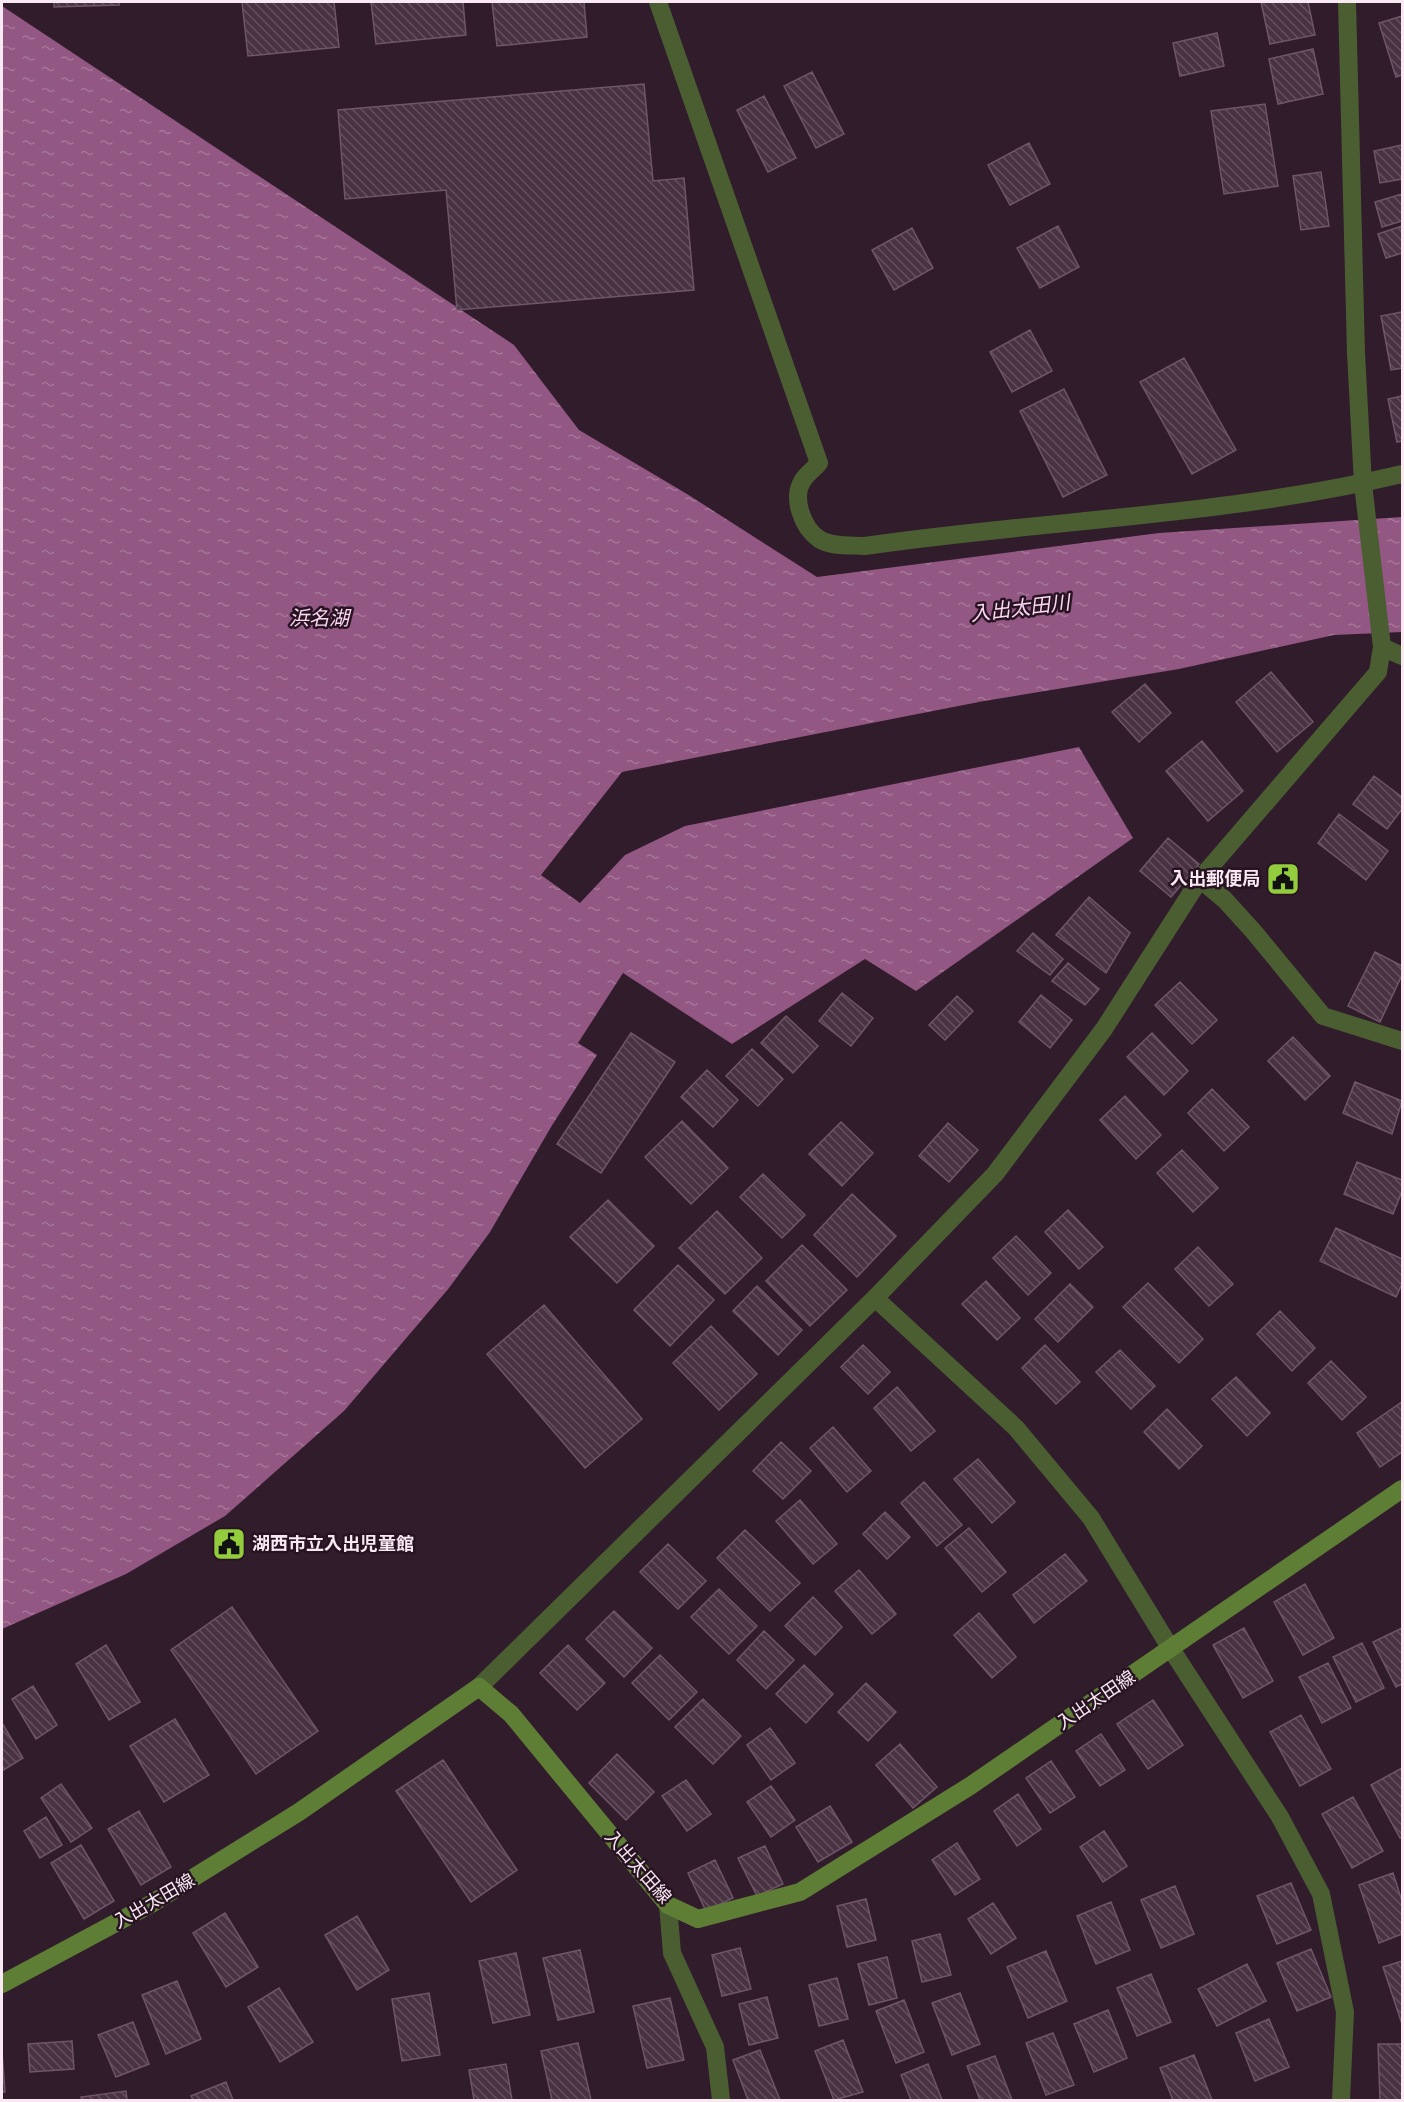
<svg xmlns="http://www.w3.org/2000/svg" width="1404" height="2102" font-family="'Public Sans','Noto Sans JP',sans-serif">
<defs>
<pattern id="water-ripples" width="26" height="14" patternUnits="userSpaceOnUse" patternTransform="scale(1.5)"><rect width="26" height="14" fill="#925782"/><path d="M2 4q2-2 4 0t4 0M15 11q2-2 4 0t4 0" fill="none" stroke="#a7779a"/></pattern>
<pattern id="building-back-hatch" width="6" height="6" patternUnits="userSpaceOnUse" patternTransform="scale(1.5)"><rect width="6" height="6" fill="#493242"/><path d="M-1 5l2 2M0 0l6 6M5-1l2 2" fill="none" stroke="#64505e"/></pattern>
</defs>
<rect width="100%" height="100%" fill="#311c2b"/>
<path fill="url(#water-ripples)" d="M2,6L514,345L579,430L687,494L817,577L1159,533L1402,517V632L1334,635L1179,669L984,701L622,772L541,875L580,903L625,855L685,826L1079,747L1133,838L916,991L865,959L732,1044L623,973L578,1043L597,1055L551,1127L490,1232L449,1288L344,1411L225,1516L126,1574L2,1629Z"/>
<path fill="url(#building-back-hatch)" stroke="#6f5668" stroke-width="1.5" d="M54,2H119V5L54,7Z
M242,2H334L339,47L248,56Z
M371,2H463L466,35L376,44Z
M492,2H584L587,37L497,46Z
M1261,2H1308L1315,35L1270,44Z
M1402,16V75L1396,77L1379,23Z
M1217,33L1224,66L1180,76L1173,43Z
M1313,49L1323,94L1278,104L1269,59Z
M812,72L844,134L816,148L784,86Z
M644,84L653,181L684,178L694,290L457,310L446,190L345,199L338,110Z
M764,96L796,158L768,172L737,110Z
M1265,104L1278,186L1224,194L1211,111Z
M1029,143L1050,184L1010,205L988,165Z
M1402,145V179L1380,183L1374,151Z
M1321,172L1329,226L1301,230L1293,176Z
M1402,194V221L1382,227L1375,202Z
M1058,226L1079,267L1040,288L1017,248Z
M1402,226V253L1386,258L1378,234Z
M912,228L933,268L894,290L872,250Z
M1402,312V368L1391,370L1381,316Z
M1030,330L1052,371L1012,392L990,352Z
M1184,358L1236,450L1192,474L1140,382Z
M1064,389L1107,475L1063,497L1020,411Z
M1402,396V441L1397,442L1388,399Z
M1271,672L1313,722L1277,752L1236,702Z
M1145,684L1171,713L1139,742L1112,712Z
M1202,741L1243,791L1208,821L1166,771Z
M1374,776L1402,797V809L1387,829L1353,804Z
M1339,814L1388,851L1366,880L1318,843Z
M1168,838L1199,864L1171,897L1140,871Z
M1089,897L1130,933L1106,973L1056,935Z
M1033,933L1063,959L1050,975L1017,951Z
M1375,952L1402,966V975L1380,1022L1348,1006Z
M1068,963L1099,989L1085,1005L1052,981Z
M1180,982L1217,1020L1192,1044L1155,1005Z
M842,993L873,1018L851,1046L819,1021Z
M1041,995L1072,1020L1050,1048L1019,1022Z
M957,996L973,1011L945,1040L929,1025Z
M786,1016L818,1046L793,1073L761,1043Z
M631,1033L675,1062L601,1173L557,1144Z
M1152,1033L1188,1071L1164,1095L1127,1057Z
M1293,1037L1330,1076L1305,1100L1268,1061Z
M752,1049L783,1079L758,1106L726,1076Z
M707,1070L738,1100L713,1127L681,1097Z
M1355,1082L1402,1101L1392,1134L1343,1113Z
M1212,1089L1249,1127L1224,1151L1188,1113Z
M1125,1096L1161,1135L1136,1159L1100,1120Z
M682,1121L728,1168L691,1204L645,1157Z
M841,1122L873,1153L842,1186L809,1154Z
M948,1123L978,1150L949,1182L919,1156Z
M1182,1150L1218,1188L1193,1212L1157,1173Z
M1357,1162L1402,1180V1191L1393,1214L1344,1194Z
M763,1174L805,1215L782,1238L740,1197Z
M852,1194L896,1236L857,1277L814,1235Z
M608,1200L654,1246L617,1283L570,1237Z
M1068,1210L1103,1247L1079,1269L1045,1232Z
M717,1211L762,1258L725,1294L679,1248Z
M1336,1228L1402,1259V1284L1396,1297L1320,1261Z
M1016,1236L1051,1273L1028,1295L993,1258Z
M802,1245L847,1290L810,1326L766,1281Z
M1198,1247L1233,1284L1209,1306L1175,1269Z
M678,1265L714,1300L670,1346L634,1310Z
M986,1281L1020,1318L997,1340L962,1304Z
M1148,1283L1203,1339L1179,1363L1123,1307Z
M1070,1284L1093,1307L1058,1342L1035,1319Z
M757,1286L802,1330L778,1355L733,1311Z
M544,1305L642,1419L585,1468L487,1354Z
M1280,1311L1315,1348L1292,1371L1257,1334Z
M711,1326L757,1374L719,1410L673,1363Z
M863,1345L890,1372L868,1394L841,1367Z
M1045,1345L1080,1382L1056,1404L1022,1368Z
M1120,1350L1155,1386L1131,1409L1096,1372Z
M1331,1361L1366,1397L1342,1420L1308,1383Z
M1236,1377L1270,1413L1247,1436L1212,1399Z
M897,1387L935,1431L911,1451L874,1408Z
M1402,1402V1452L1380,1467L1357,1433Z
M1167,1409L1202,1446L1179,1469L1144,1432Z
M833,1427L871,1471L847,1492L810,1448Z
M781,1442L811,1471L783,1499L753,1471Z
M978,1459L1015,1502L992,1523L954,1479Z
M924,1482L962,1525L937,1546L901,1503Z
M800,1500L837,1544L813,1564L776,1521Z
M885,1512L910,1537L887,1559L863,1534Z
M969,1528L1006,1572L982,1592L945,1548Z
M745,1530L800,1583L770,1611L717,1558Z
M668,1544L706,1581L678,1609L640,1572Z
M1065,1554L1087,1581L1034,1623L1013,1595Z
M859,1570L896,1614L872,1634L835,1591Z
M1305,1584L1334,1638L1303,1655L1274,1602Z
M719,1589L757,1626L729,1654L691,1617Z
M813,1597L842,1627L815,1655L785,1626Z
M232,1607L318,1731L256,1774L171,1650Z
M614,1611L652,1648L624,1677L586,1639Z
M979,1613L1016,1657L992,1678L954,1635Z
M1244,1628L1273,1681L1243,1698L1213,1645Z
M1402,1628V1684L1396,1687L1373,1642Z
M764,1631L794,1660L766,1689L737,1660Z
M1362,1643L1384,1688L1356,1702L1333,1657Z
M106,1645L140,1702L109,1720L76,1664Z
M568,1645L605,1683L577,1710L540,1673Z
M660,1655L697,1692L669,1720L632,1683Z
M1328,1663L1351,1708L1322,1723L1299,1677Z
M804,1665L833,1694L806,1723L776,1694Z
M866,1683L896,1712L868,1741L838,1712Z
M33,1686L57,1725L36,1739L12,1699Z
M703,1699L741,1736L713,1764L675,1727Z
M1153,1700L1183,1745L1148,1769L1117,1724Z
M1301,1715L1331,1769L1300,1786L1270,1732Z
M175,1719L209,1775L164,1802L130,1746Z
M2,1723L23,1758L2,1771Z
M770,1728L795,1763L771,1780L747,1745Z
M1101,1734L1125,1770L1100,1786L1076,1751Z
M900,1744L937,1787L913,1808L876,1765Z
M617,1754L654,1792L626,1820L589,1783Z
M443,1760L517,1870L471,1902L396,1791Z
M1051,1761L1075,1797L1050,1813L1026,1778Z
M1402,1768V1837L1400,1838L1371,1785Z
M686,1780L711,1814L687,1831L662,1796Z
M61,1784L92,1828L71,1842L41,1798Z
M771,1786L795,1820L771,1837L747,1802Z
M1018,1794L1041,1829L1017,1846L994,1811Z
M1353,1797L1383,1851L1352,1868L1322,1814Z
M830,1806L852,1842L818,1862L796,1827Z
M139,1811L171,1867L141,1885L108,1829Z
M46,1817L62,1845L40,1858L24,1831Z
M1104,1831L1127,1866L1103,1882L1080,1847Z
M957,1843L980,1879L955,1895L932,1860Z
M81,1845L114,1901L84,1919L51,1863Z
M765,1846L783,1884L757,1896L738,1858Z
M715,1860L733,1898L706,1911L688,1873Z
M1393,1873L1402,1901V1934L1379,1943L1359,1885Z
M1291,1883L1311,1930L1277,1944L1257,1896Z
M1175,1886L1194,1934L1161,1948L1141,1900Z
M866,1899L876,1940L847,1947L837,1906Z
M1111,1902L1130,1950L1096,1964L1077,1916Z
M993,1903L1016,1938L991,1954L968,1919Z
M225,1913L258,1967L226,1987L193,1933Z
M357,1916L389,1970L357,1990L325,1935Z
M940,1934L951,1975L922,1982L912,1941Z
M740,1948L751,1989L722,1996L712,1955Z
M1311,1949L1331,1997L1297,2011L1277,1963Z
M580,1950L594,2012L558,2020L543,1958Z
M1046,1951L1067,2001L1028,2018L1007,1967Z
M516,1953L530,2015L493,2023L479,1961Z
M887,1957L897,1998L869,2005L858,1964Z
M1402,1961V2024L1383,1967Z
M1247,1964L1266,2001L1217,2026L1198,1989Z
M1151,1974L1171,2022L1137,2036L1117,1988Z
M837,1978L848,2019L819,2026L809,1985Z
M177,1981L201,2039L166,2054L142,1995Z
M279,1988L313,2042L280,2062L248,2007Z
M429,1993L440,2055L402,2061L392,1999Z
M960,1993L980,2044L952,2055L932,2003Z
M767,1997L778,2038L749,2045L739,2004Z
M670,1998L684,2060L647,2068L633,2006Z
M904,2000L924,2052L896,2063L876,2011Z
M1108,2010L1127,2058L1094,2072L1074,2024Z
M1269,2019L1289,2067L1255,2081L1236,2033Z
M133,2022L149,2064L116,2077L98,2035Z
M1053,2033L1074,2085L1046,2095L1026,2043Z
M843,2040L863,2092L834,2100L815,2051Z
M72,2041L74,2069L30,2072L28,2044Z
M578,2043L591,2100H552L541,2051Z
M1378,2044H1402V2100H1380Z
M760,2050L780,2100H748L733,2060Z
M2,2052L5,2092H2Z
M1194,2055L1212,2100H1173L1160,2068Z
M995,2056L1012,2100H980L967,2066Z
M506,2064L512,2100H474L469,2070Z
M928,2064L942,2100H911L901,2075Z
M226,2082L233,2100H193L191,2096Z
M126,2091L127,2100H82L81,2097Z"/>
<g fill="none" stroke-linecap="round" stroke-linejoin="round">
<path stroke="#4a5e32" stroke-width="18" d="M658,2L819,463C814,469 807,474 803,480C791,498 803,528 819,539C832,547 850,545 865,546C1044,520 1226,516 1402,474
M1382,647L1402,656
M1200,879L1225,900L1254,932L1323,1016L1402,1041
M479,1687L875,1298
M668,1905L672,1953L715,2047L721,2100"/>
<path stroke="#4a5e32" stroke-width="18" d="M1341,2100L1345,2012L1321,1894L1280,1817L1171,1649L1091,1518L1016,1428L875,1298L995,1174L1104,1029L1200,879L1378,672L1382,647L1363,484L1356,353L1347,2"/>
<path stroke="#5e7e35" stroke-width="18" d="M2,1984L151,1904L299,1812L479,1687L511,1714L668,1905L698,1919L800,1892L970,1786L1402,1489"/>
</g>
<defs>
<g id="civic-square" transform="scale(1.725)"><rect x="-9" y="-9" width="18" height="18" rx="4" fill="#93cc3d" stroke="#271322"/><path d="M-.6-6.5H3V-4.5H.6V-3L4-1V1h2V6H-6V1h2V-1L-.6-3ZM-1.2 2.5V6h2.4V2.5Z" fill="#111"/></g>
</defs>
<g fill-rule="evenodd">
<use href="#civic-square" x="1283" y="879"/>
<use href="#civic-square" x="229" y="1544"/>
</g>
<g text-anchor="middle" stroke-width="5" stroke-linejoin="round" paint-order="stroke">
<g font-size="18" font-weight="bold" fill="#f8e9f3" stroke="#271322" text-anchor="end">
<text x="1260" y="885">入出郵便局</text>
<text x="252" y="1550" text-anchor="start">湖西市立入出児童館</text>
</g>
<g font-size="18" fill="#f8e9f3" stroke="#271322">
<text transform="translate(1096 1700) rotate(-34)" y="6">入出太田線</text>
<text transform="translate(638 1867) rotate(49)" y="6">入出太田線</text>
<text transform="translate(154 1901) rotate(-30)" y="6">入出太田線</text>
</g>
<g font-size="20" font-style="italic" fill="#fcd8f1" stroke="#271322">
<text transform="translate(1020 608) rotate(-7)" y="7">入出太田川</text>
<text x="319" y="625">浜名湖</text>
</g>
</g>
<rect width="1404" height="2102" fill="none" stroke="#f8e9f3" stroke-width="6"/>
</svg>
